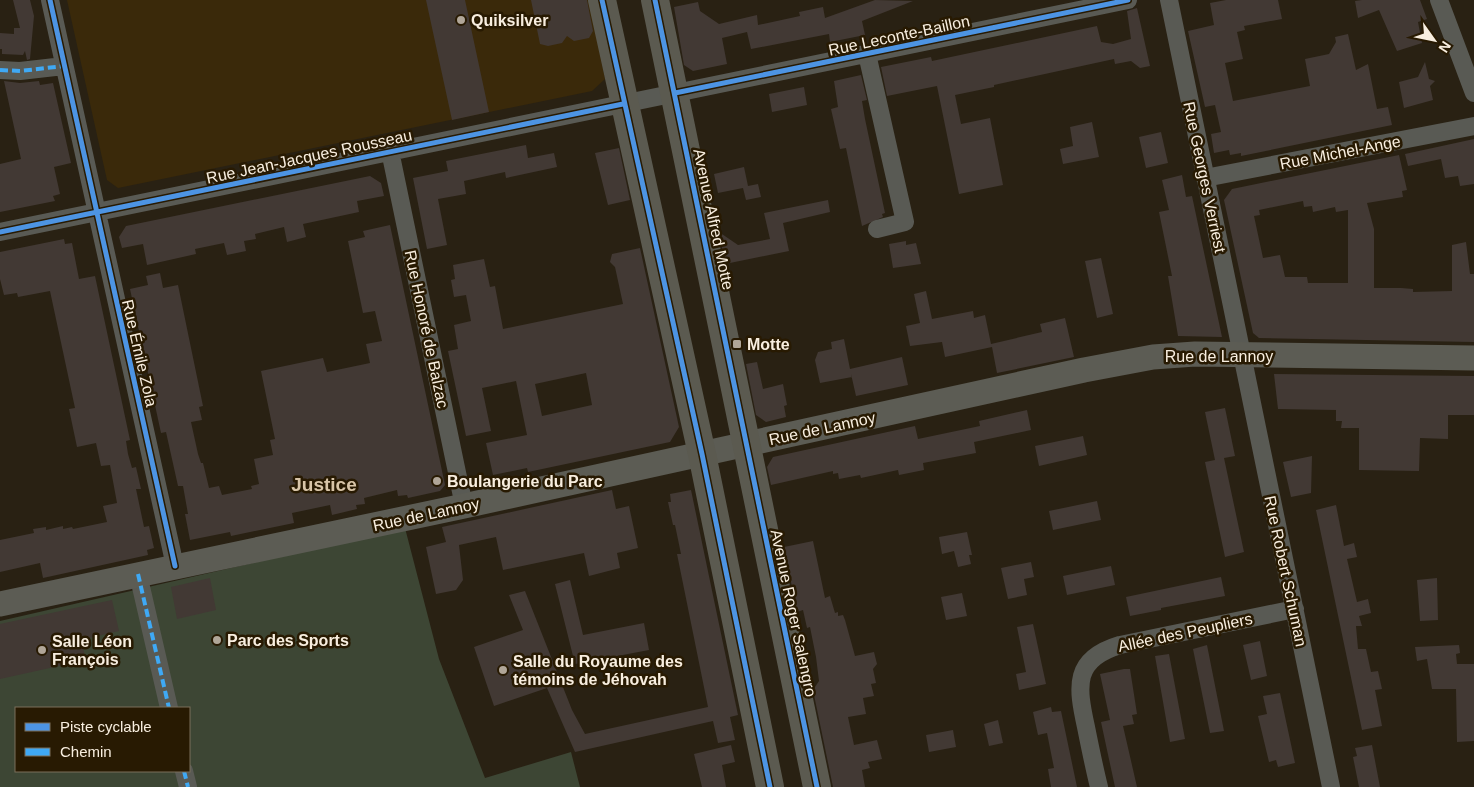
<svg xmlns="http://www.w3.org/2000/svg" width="1474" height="787" font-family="Helvetica,sans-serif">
<rect width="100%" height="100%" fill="#292113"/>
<path fill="#3a290a" d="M67,0H589L605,79L592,91L118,188L107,180Z"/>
<path fill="#3d4634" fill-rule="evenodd" d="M405,528L439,659L485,778L571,752L580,787H0V621ZM16,708H189V771H16Z"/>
<path fill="#423934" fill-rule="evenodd" d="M13,0H30L34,16L30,59L27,60L25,51L23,55L2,54V49H0V33L14,34V28H20Z
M426,0H465L489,112L452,120Z
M531,0H587L593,31L589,38L574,41L567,36L562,43L548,46L540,44Z
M875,0L913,1L862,21L865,35L830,42L829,34L751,49L747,32L722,38L727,64L693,71L684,65L674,7L698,2L700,11L719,24L757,15L758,25L800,16L799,12L823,7L825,18Z
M1226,0H1278L1282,19L1244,26L1245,30L1237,32L1243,59L1225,63L1233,101L1310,86L1305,59L1329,54L1336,42L1335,37L1348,34L1356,70L1368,64L1377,109L1388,107L1392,125L1241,156V153L1230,155L1229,150L1214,153L1211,134L1221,132L1215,105L1205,107L1188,31L1214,25L1210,3Z
M1362,0H1420L1427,19L1418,22L1422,43L1397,51L1379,10L1358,18L1355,1Z
M1137,8L1150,66L1140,68L1131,61L1115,64L1114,59L994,85V87L955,95L961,124L990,118L1003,185L959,194L937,86L887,96L881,67L931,57L932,61L1097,26L1101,42L1113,44L1131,39L1127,11Z
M1425,62L1429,79L1435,81L1430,86L1433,100L1404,108L1399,82L1418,77Z
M861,75L867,100L862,101L865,119L885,213L882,214L883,217L862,226L846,148L840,149L831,109L838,107L834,81Z
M4,81L20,83L39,81L40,85L53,83L71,163L54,167L60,194L53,196L55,201L0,212V164L21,159Z
M804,87L807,105L772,112L769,94Z
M1092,122L1099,157L1063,164L1060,149L1073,146L1070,127Z
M1161,132L1168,163L1146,168L1139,137Z
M1474,139V184L1460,186L1458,176L1445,178L1441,159L1408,166L1405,154Z
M526,145L528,158L554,153L557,167L506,178L505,172L464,181L466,194L438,199L447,245L427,249L413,178L448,171L446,161Z
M619,148L630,200L608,205L595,153Z
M1399,155L1407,190L1402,191L1403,197L1367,203L1374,229V288H1401L1413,289V292L1452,291V245L1466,242L1470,274H1474V342L1259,338L1253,333L1224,200L1232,189ZM1303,201L1304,207L1312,206L1313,212L1335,207L1336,212L1348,210V283H1308L1307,277H1285L1280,255L1263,258L1254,216L1260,215L1259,210Z
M744,167L748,186L758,184L761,197L746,200L743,188L718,193L714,174Z
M1182,175L1186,197L1192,196L1222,337L1178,336L1168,276H1172L1159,212L1169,210L1162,180Z
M370,176L381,183L384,196L357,201L359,212L303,224L306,237L287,242L284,227L255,234L256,239L244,241L246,251L227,255L224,243L195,249L196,254L147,265L143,244L122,248L119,237L126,226Z
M828,200L830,212L783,223L789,251L725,264L719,232L738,245L770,239L764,213Z
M390,225L445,485L440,491L408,498L407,495L398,496L397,490L364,498L365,504L356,505L357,509L332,515L330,505L292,513L294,523L231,536L230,532L190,540L185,514H188L183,486H178L166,432L161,433L130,289L148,285L146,276L160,273L163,288L178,285L203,406L199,407L202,420L191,422L198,454L201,463H203L209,488L219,486L222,495L252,489L251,486L259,484L254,459L273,455L270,440L275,439L261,371L323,358L327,372L370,363L366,344L382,341L375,311L363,313L348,241L365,237L363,231Z
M64,239L65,244L72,243L79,279L95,276L130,440L126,441L128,454L132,468L136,467L141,489H136L144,527L149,526L154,548L147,550L148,555L43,578L40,563L0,572V540L34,533L33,529L46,527V530L63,526V529L72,527L73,529L107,522L103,506L117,503L110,465L101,466L96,443L77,447L69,409L75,408L50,291L18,297L17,293L4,295L0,279V252Z
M906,241V245L916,243L921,264L893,268L889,244Z
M640,248L679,427L670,442L528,472L527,468L493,475L486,443L527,435L516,381L482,388L491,431L466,436L448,351L458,349L454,325L471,321L466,295L454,297L451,280L455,279L453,265L484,259L490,287L495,286L503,329L623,304L615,267L610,262L612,254ZM586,373L592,405L542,416L535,384Z
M1101,258L1113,314L1097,318L1085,261Z
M926,291L932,319L973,311L974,318L985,315L991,344L1042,332L1040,324L1065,318L1074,357L997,373L992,347L945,357L942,342L910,346L906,326L920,323L914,294Z
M844,339L850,369L902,357L908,385L856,396L851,374L852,377L820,383L815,360L818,352L832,349L831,342Z
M757,362L763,389L783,384L787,405L784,406L786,417L766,422L756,415L746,364Z
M1274,374L1474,376V415H1448V439L1420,438L1419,471L1359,470V428H1341L1342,421H1336V410L1278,409Z
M1225,408L1235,456L1224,458L1244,552L1225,557L1205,462L1215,460L1205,412Z
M1027,410L1031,430L974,442L976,453L923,463L924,470L899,475L898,470L861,478L860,475L839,479L838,473L833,474V471L771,485L767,467L773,457L915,426L918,439L980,426L979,421Z
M1083,436L1087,455L1039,466L1035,446Z
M1312,456L1311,493L1291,497L1283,462Z
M612,490L616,509L629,506L638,548L617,553L620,568L589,576L584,553L503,570L496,537L459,545L463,580L456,590L436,594L426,547L446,542L442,527Z
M691,490L738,715L730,717L735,740L718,743L713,721L575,752L547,688L494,706L474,647L523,630L509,595L525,591L572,710L585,734L708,707L677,554H681L675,525H673L668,502H671L670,494Z
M1097,501L1101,520L1053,530L1049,511Z
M1336,505L1344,546L1354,543L1357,557L1347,559L1357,602L1368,599L1371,613L1359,616L1362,626H1356L1358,649H1366L1371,672L1378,671L1382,689L1375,690L1382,726L1362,730L1316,510Z
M967,532L972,555H969L971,564L958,567L954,551L942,554L939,537Z
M813,541L825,598L830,596L835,613L838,612V616L843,615L845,620L855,656L874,652L877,664L873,669L876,683L871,684L874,696L863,698L866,714L848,717L854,745L877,740L882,759L868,762L870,768L862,770L865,787H833L813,690L819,681L816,657L810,627L807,628L803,610L797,612L784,547Z
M1031,562L1034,577L1024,579L1027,595L1008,599L1001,568Z
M1111,566L1115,585L1067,595L1063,576Z
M1221,577L1225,596L1161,608V610L1130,616L1126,597Z
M210,578L216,610L177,619L171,587Z
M1437,578L1438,620L1420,621L1417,580Z
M570,580L583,635L644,623L649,650L575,664L555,584Z
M962,593L967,616L946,620L941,597Z
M112,600L119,631L81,640L86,660L0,679V624Z
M1033,624L1046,684L1019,690L1016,674L1026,672L1017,627Z
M1260,641L1267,676L1251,680L1243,645Z
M1207,645L1224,731L1210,733L1193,649Z
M1459,645L1460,653L1456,654L1457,664H1474V741L1457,742L1456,689H1432L1427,659L1417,661L1415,647Z
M1169,654L1185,739L1170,742L1155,656Z
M1124,669H1130L1135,701L1137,714L1132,715L1134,724L1123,726L1137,787H1115L1101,722L1110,720L1100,674Z
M1280,693L1295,763L1278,767L1276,760L1269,762L1258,716L1267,714L1263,696Z
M1051,707L1052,712L1061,711L1077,787H1051L1048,769L1054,768L1047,733L1038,735L1033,712Z
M998,720L1003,743L989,746L984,724Z
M953,730L956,747L929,752L926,735Z
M731,745L735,762L722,765L726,787H702L694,754Z
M1372,745L1380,787H1359L1353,757L1357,756L1355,748Z"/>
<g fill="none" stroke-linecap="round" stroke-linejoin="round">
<path stroke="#595a54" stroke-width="18" d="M50,0L175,566
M1169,0L1331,787
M1439,0L1474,93
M867,54L905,222L877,229
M0,70L20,71L64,66
M390,151L464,506
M1205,178L1474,126
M0,232L1128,0
M138,574L169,708
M184,771L188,787
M1099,787C1094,767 1090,747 1086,727C1077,686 1073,659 1120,645L1295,609"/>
<path stroke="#5c5c54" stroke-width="25" d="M0,604L464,506L1084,370L1153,357L1195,354L1474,358"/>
<path stroke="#5b5a50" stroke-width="28" d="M602,0L702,454L770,787
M655,0L817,787"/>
<path stroke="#3fa9f5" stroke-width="4" stroke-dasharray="8 4" stroke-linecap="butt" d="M0,70L20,71L64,66
M138,574L169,708
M184,771L188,787"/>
<g stroke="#281a02" stroke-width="8">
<path id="cycleway" d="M50,0L175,566
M602,0L702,454L770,787
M655,0L817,787
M675,93L1128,0
M0,232L623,104"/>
</g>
<use href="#cycleway" stroke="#4d94e3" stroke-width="5"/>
</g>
<g fill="#b0a698" stroke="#281a02" stroke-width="2">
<circle cx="461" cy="20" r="5"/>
<rect x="732" y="339" width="10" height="10" rx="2.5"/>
<circle cx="437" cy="481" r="5"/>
<circle cx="217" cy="640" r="5"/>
<circle cx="42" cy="650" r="5"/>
<circle cx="503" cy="670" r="5"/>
</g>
<g text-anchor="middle" stroke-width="5" stroke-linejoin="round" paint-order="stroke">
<g font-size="16" font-weight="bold" fill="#f8eedf" stroke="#281a02" text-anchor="start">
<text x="471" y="26">Quiksilver</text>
<text x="747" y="350">Motte</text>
<text x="447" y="487">Boulangerie du Parc</text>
<text x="227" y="646">Parc des Sports</text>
<text x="52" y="647">Salle Léon<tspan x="52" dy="18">François</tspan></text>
<text x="513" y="667">Salle du Royaume des<tspan x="513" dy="18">témoins de Jéhovah</tspan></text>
</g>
<g font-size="16" fill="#f8eedf" stroke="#281a02">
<text transform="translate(899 35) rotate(-12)" y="6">Rue Leconte-Baillon</text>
<text transform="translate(1340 152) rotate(-11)" y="6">Rue Michel-Ange</text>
<text transform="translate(309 156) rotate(-12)" y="6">Rue Jean-Jacques Rousseau</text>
<text transform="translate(1205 177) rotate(78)" y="6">Rue Georges Verriest</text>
<text transform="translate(714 219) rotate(78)" y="6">Avenue Alfred Motte</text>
<text transform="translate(427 329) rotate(78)" y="6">Rue Honoré de Balzac</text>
<text transform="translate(140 353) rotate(77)" y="6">Rue Émile Zola</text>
<text x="1219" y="362">Rue de Lannoy</text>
<text transform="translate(822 428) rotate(-12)" y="6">Rue de Lannoy</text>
<text transform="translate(426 514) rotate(-12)" y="6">Rue de Lannoy</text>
<text transform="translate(1286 571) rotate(78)" y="6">Rue Robert Schuman</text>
<text transform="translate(794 613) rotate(78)" y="6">Avenue Roger Salengro</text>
<text transform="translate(1185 632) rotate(-12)" y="6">Allée des Peupliers</text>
</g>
<g font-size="19" font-weight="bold" fill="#d8c5a8" stroke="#281a02">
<text x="324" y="491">Justice</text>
</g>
</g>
<rect x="15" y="707" width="175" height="65" fill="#281a02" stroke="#7b6f5a"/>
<rect x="25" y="723" width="25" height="8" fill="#4d94e3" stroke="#7b6f5a"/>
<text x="60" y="732" font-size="15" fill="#f8eedf">Piste cyclable</text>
<rect x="25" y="748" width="25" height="8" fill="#3fa9f5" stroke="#7b6f5a"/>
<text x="60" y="757" font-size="15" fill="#f8eedf">Chemin</text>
<g transform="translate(1434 40) rotate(123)" stroke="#281a02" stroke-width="4" paint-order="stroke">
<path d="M0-4L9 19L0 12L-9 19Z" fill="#f8eedf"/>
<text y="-8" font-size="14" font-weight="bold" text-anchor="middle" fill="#f8eedf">N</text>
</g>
</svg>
